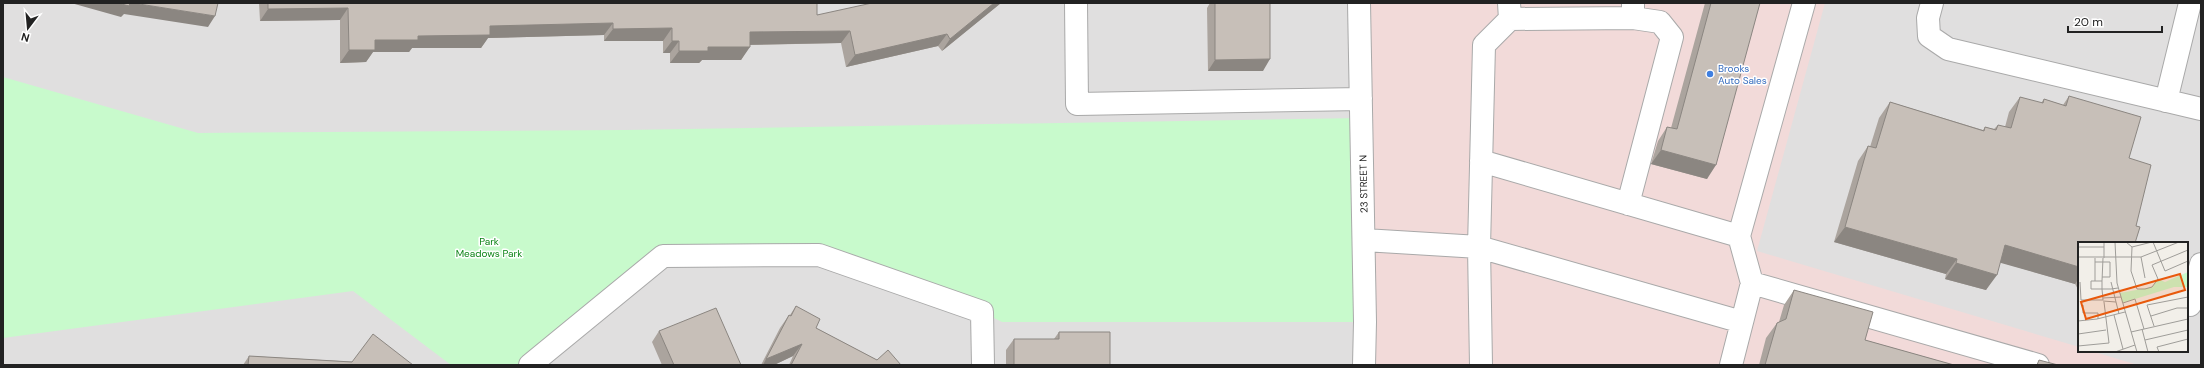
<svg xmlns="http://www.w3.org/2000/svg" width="2204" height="368" font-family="'DM Sans',sans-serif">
<rect width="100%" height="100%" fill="#f2efe9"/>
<path fill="#e0dfdf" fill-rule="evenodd" d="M3,3H2201V365H3ZM2079,243H2187V351H2079Z"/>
<path fill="#f2dad9" d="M1359,3H1825L1757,251L2079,347V351H2091L2138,365H1364Z"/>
<path fill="#c8facc" d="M3,77L198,133L625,130L1361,118L1365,322H1002L982,312L819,255L663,256L530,365H451L353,291L3,338Z"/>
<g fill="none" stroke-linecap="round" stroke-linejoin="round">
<g stroke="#a9a9a9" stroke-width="24">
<path id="minor" d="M1076,3L1077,104L1361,99
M1359,3L1365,322L1364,365
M1932,3L1928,18L1929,36L1948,49L2201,109
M1510,19L1633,18V4
M2166,101L2190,3
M1481,161L1739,236L1752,283
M1628,204L1672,37L1660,22L1633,18
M1739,236L1804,3
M1364,240L1479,247L1742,322
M2190,305L2201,264
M530,365L663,256L819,255L982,312L983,365
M1481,365L1479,247L1484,45L1510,19L1509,3
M1731,365L1752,283L2038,365"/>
</g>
<use href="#minor" stroke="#fff" stroke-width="22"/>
</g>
<path fill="#aba49e" d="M259,3H817V15L1001,3L942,51L938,46L846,67L841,43L750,45L741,60H702L699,63H670V53H663V41H604V35L488,38L481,48H412L409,52H373L366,62L340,63V20L260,21Z
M1210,3H1270L1263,71H1208L1207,8Z
M1705,3H1760L1707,179L1651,164L1658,141L1667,127L1671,128Z
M2069,96L2079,243V291L2075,284L2000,262L1986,290L1945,279L1946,274L1834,242L1858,161L1868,146L1870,147L1879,118L1890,102L1983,130L1985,127L1994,129L1998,125L2005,127L2009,112L2020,97L2041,103L2044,99L2063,105Z
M1794,290L1865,340L1954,365H1759L1766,338L1777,323L1779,322L1784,305Z
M796,306L816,328L877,360L901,365H789L793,356L774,365H761L780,328L789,315H790Z
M659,331L741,365H662L652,342Z
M1059,332L1110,365H1006V350L1014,339H1054Z
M249,356L413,365H243Z"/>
<path fill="#8b8681" d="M71,3H133L215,16L208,27L124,14L121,17Z
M994,3H1001L942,51L950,39Z
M348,8L340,20L260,21L268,9Z
M613,23L604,35L488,38L481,48H412L409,52H373L366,62L340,63L349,50L375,40L418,36L490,26Z
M672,28L663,41H604L613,29Z
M850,31L841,43L741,45L750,32Z
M947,34L938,46L846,67L855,55Z
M672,41H679L670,53H663Z
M708,47H750L741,60H702L699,63H670L679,51Z
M1270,59L1263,71H1208L1215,60Z
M1661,150L1716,165L1707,179L1651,164Z
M1845,227L1957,259L1946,274L1834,242Z
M2005,245L2079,267V278L2075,284L1994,261Z
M1956,263L1997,275L1986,290L1945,279Z
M802,344L793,356L774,365H763L766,359Z"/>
<path fill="#c7bfb8" stroke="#8b8681" d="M118,3H130L129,6Z
M133,3H218L215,16Z
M268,3H817V15L872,3H994L950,39L947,34L855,55L850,31L750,32V47H708V51H679V41H672V28L613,29V23L490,26V35L418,36V40H375V50H349L348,8L268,9Z
M1215,3H1270V59L1215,60Z
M1711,3H1760L1716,165L1661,150L1667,127L1677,129Z
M2069,96L2141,117L2129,158L2151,165L2136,226L2140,227L2135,243H2079V267L2005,245L1997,275L1956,263L1957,259L1845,227L1868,146L1876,148L1890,102L1984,131L1985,127L1996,130L1998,125L2011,128L2020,97L2043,103L2044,99L2066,106Z
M1794,290L1873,312L1865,340L1954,365H1765L1777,323L1786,319Z
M796,306L820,319L816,328L877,360L888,350L901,365H791L802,344L766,359L789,315L791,316Z
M716,308L741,365H674L659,331Z
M1059,332H1110V365H1014V339H1059Z
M373,334L413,365H248L249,356L352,362Z
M2039,360L2058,365H2037Z"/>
<circle fill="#3f7fe0" stroke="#fff" stroke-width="1.5" cx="1710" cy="74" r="4"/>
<g text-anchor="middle" stroke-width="3" stroke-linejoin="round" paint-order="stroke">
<g font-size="10" fill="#366cbe" stroke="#fff" text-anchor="start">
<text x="1718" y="72">Brooks<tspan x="1718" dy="12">Auto Sales</tspan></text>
</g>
<g font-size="10" fill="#222" stroke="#fff">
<text transform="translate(1363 184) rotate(-91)" y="4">23 STREET N</text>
</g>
<g font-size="10" fill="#0c8416" stroke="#fff">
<text x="489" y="245">Park<tspan x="489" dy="12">Meadows Park</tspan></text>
</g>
</g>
<g transform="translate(2078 242)">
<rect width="110" height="110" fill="#f2efe9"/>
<path d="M110,30V45H96L44,61L42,51L74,45L80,37L87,40Z" fill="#c8facc"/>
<path fill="none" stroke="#9f9d99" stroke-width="1" d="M37,0L39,41L59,110M48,0L54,5L74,0M75,0L87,29L110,19M0,5H26M54,5L53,29L59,47H67L74,45L80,37L74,23L110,8M0,15H63L101,0M63,15L67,36M17,16V39M26,16V0M17,20H32V35H24M24,39L25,16M2,40L3,58H25L24,47V39H13V47H33L40,46M33,40L41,72M25,56L43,55M25,59L38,60M45,61L57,57L66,87M5,63V71H20V77M36,73L45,107M73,74L99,66H110M0,79L19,77L47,70M76,84L69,63L110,55M64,87L70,110M53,90L110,77M0,92L28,88M0,97V110M67,98L110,88M0,104L31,101L26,60M37,110L57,103M81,110L79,105L110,97"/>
<path fill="#e8590c" fill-opacity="0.15" stroke="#e8590c" stroke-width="2" d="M102,32L107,48L8,77L3,60Z"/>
<rect width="110" height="110" fill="none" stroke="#222" stroke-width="2"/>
</g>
<rect width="2204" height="368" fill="none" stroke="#222222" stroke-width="8"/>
<g transform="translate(28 28) rotate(196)" stroke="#ffffff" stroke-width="3" paint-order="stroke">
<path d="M0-3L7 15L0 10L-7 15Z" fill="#222222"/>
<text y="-6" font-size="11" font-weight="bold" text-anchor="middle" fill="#222222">N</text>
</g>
<path d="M2068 26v6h94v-6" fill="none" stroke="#222222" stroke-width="2"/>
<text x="2074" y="26" font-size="12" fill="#222222" stroke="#ffffff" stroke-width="3" paint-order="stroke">20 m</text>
</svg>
